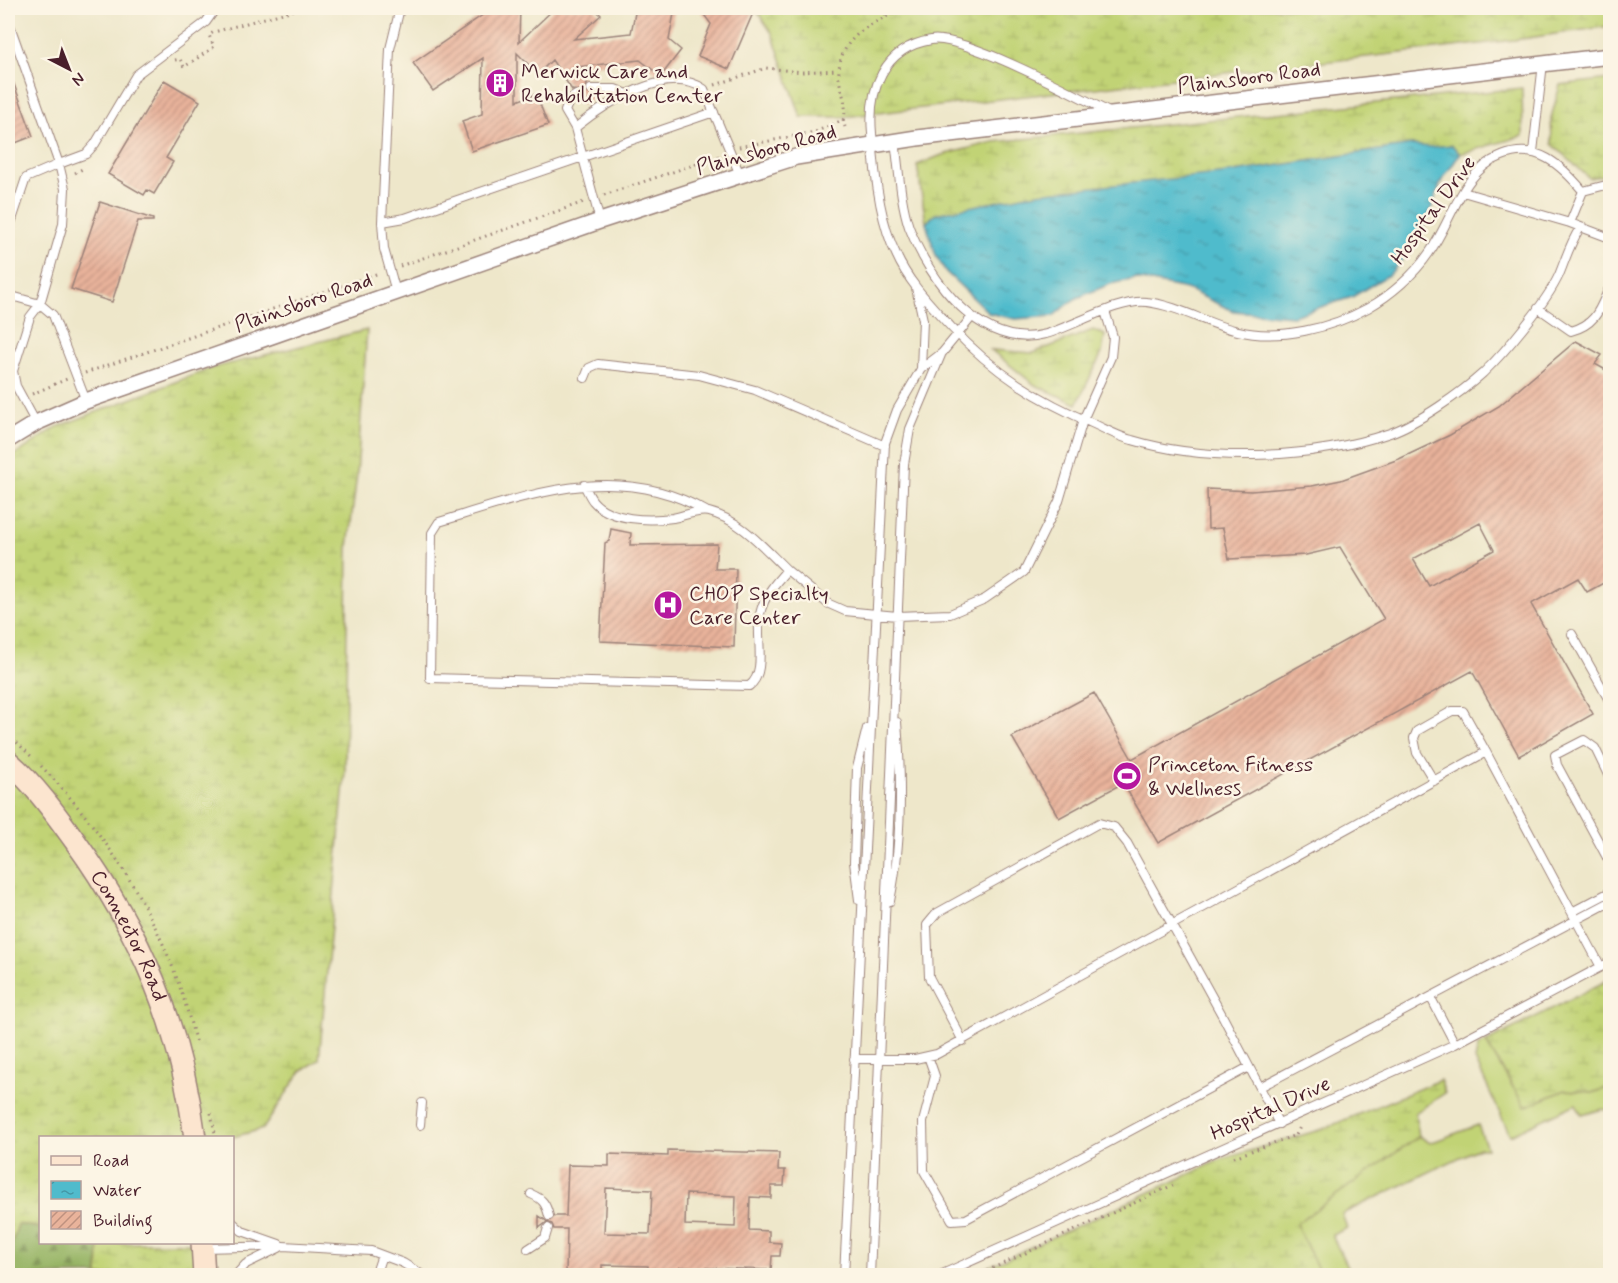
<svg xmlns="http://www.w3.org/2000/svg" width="1618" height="1283" font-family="Mynerve,sans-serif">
<defs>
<pattern id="forest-firs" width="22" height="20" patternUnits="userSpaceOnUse" patternTransform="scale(1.5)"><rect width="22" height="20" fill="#98b566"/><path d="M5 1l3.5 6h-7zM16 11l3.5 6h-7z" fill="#7e9354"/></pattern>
<pattern id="wetland-marsh" width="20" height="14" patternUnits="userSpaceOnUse" patternTransform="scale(1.5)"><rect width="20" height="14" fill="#c1d375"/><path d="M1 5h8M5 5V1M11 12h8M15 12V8" fill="none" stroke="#a7b565"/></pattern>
<pattern id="water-ripples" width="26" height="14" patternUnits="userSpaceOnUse" patternTransform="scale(1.5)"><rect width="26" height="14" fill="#50bbcc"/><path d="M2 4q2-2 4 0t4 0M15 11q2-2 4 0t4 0" fill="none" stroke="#4497a6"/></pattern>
<pattern id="building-hatch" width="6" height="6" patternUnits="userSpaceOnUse" patternTransform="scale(1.5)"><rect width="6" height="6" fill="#e9b39b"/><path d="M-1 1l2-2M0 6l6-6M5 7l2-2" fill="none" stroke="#bf917f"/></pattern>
</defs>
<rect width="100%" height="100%" fill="#fcf5e5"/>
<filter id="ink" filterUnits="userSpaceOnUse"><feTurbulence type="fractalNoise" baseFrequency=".0167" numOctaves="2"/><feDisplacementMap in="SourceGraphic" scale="12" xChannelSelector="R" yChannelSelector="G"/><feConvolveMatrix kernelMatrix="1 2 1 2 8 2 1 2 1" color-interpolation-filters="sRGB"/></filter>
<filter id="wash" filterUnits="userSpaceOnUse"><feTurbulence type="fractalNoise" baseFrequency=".008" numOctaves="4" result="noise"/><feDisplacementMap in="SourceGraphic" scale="24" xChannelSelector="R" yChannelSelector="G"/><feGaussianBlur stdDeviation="1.35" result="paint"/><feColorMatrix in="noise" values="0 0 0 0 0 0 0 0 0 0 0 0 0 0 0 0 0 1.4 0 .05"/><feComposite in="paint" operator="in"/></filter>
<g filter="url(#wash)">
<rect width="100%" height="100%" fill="#eee7ca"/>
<path fill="#c1d375" stroke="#867950" stroke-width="1.5" d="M1486,1042L1525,1106L1565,1090L1595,1092L1610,1087V1111L1603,1109L1582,1115L1576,1104L1510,1135L1475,1060L1478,1046Z
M1478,1125L1487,1148H1479L1342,1214L1347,1228L1332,1235L1351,1275H1321L1295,1224L1419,1136L1430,1143Z"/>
<path fill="url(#forest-firs)" stroke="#716a48" stroke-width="1.5" d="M18,1224L40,1228V1242L99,1243L98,1275L8,1276V1255Z"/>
<path fill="url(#wetland-marsh)" stroke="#867950" stroke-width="1.5" d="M755,8H1610V26L1514,40L843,117H801L772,33Z
M1610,79V175L1589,178L1552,144L1551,118L1560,85Z
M1522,88L1523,136L1460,154L1452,145L1431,148L1412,145L1228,173L970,208L935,214L926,223L917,165L942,155L994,142Z
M367,330L357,474L348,547L345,771L319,1060L301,1071L263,1129L232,1137L40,1138V1228L18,1224L8,1255V460L57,427L212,368Z
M1093,330L1105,335L1102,353L1077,404L1035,385L991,350L1033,353Z
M1610,979V1087L1595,1092L1565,1090L1525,1107L1486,1042Z
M1440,1080L1445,1093L1415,1113L1419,1136L1296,1224L1321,1275H970L1222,1159L1323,1129Z
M99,1243H198L200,1275L98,1276Z"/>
<path fill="url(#water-ripples)" stroke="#4d6d7c" stroke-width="1.5" d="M1412,145L1431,147L1452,145L1460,154L1442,180L1419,240L1390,274L1352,297L1293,316L1233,311L1187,289L1136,279L1110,284L1075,299L1053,316L1015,319L989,313L946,272L936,256L926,223L935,214L1037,193L1228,173Z"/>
<g id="blocks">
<path fill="url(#building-hatch)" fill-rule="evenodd" d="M485,8H520L519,42L555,8H594L601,15L574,39L631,33L636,8H675L669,40L681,50L661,76L640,60L576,67L587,84L586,92L595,96L582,105L579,100L581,91L572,90L552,60L538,74L517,53V101L536,94L548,125L472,151L462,121L482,114L483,58L433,91L413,63L484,14Z
M699,8H743L753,13L729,69L698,56L711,24Z
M8,68L33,136L8,146Z
M164,80L200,101L166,158L173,162L154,194L147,190L144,195L108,174Z
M100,202L153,219V221H138L112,302L71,289Z
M1576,341L1602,355L1595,364L1611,373V579L1587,592L1578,578L1531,604L1593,714L1519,756L1472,671L1158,843L1123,783L1059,818L1012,737L1094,693L1132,759L1384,619L1340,547L1306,555L1229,559L1223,528L1208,529L1207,489L1251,491L1312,486L1341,480L1399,459L1450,435L1499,406ZM1480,523L1494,550L1429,586L1413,559Z
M611,529L631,533L630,545L717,544L715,569H736L734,647L600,641L605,543L609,541Z
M668,1150L779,1153L778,1170H785L784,1186H771V1198L750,1197L749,1230L769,1231V1242L781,1243L780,1256H772L771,1270L680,1267V1275H648V1266L602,1265V1275H566L567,1229H554L552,1224L547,1222L539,1228V1216L548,1222L555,1216H566L568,1165L609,1166V1154L668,1156ZM606,1188L652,1190L650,1234L604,1233ZM686,1194L736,1196L735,1227L685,1225Z"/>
</g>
</g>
<g filter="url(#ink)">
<use href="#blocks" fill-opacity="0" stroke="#9c837a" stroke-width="1.5"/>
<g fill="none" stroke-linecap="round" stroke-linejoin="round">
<g stroke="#9c837a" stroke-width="10">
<path id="lane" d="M8,20L59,164L86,154L95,144L136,75L206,22L216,8
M591,89H615L625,93
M1111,113C1078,96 962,34 931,40C883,48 868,90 872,133C874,169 880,222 896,254C908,282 931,305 951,327C994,373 1038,400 1096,425C1107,430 1119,437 1132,440C1209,463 1313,459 1390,433C1418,423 1461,393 1483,373C1506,351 1546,303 1559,275C1566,258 1570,243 1580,228
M575,128L565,111L570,99L576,95
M895,141C899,169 900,200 909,227C929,280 981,351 1046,334C1072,327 1121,298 1147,302C1179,306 1207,324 1238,331C1279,341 1332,328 1368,308C1391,295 1414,275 1429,253C1453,220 1461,171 1502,156C1537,142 1561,165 1583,191
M1533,152L1543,63
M1583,191L1570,223L1610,238
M1583,191L1610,184
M1463,192L1570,223
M600,221L575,128C603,105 667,63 704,89L740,175
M382,222L405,218L714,112
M8,232L26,178L59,164L65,189L63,224L40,304L30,317L13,371L16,386L36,423
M916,288L923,320L921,369
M396,292L384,249L382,222L390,49L400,8
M8,295L40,304L53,315L86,401
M1538,308L1571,331C1597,324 1600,308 1610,286
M585,378L589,368L598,364L699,375L755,390L885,446
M584,485C587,490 589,496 593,501C610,521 649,521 673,518C684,516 698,509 709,512C741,520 763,547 787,570
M706,511C618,460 528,495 439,522L432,533L430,678L749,686C768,673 755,634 760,614C764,596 775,583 787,570L827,603L845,611L897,616L950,614L985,599L1024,572L1059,501L1083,420L1111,357L1113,337L1105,311
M1572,634L1610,702
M1610,779L1595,748L1584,740L1555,755L1557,765L1610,863
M1434,781L1417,753L1414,738L1417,731L1452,711H1463L1486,752
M859,900L854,862L857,768L867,728
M890,901C902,842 902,782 897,722
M1572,912L1610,892
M1431,998L1455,1044
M963,1041L929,977L927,925L937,913L1099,823L1114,827L1127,843L1222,1015L1279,1124
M928,1056L935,1076L923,1122L924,1171L952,1220L966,1219L1249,1067
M854,1059H915L937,1054L1486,752L1601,967
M1260,1087L1610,902
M420,1125L422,1103
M531,1194C543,1199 546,1204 549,1216
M232,1222L242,1231L279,1244
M203,1248L283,1246L371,1251L403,1263L424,1276
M528,1249L545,1238L548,1228
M235,1276L246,1264L279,1248
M375,1276L382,1255
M844,1276L885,443L897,410L921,369L942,353L971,318
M870,1276L904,464L910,429L941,355
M938,1276L1455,1044L1610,962"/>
</g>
<g stroke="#9c837a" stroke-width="18">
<path id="street" d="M8,440L36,423L86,401L600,221L796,157L917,138L1610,56"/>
</g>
<g stroke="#9c837a" stroke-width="24">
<g id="secondary">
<path id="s1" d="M8,761C34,784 55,813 75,841C140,931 181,1027 195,1138"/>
<path d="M202,1242L204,1276"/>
</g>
</g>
<path stroke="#9c837a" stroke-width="3" stroke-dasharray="1.5 4.5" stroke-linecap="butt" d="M883,8L886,15
M1037,8H1102
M175,60L180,59L184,67L214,47L209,35L214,32L301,8
M715,85L766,68L802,72L838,70
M843,120L845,127
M739,147L815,132L843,120C850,101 837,88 839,70C841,34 881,17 910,8
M75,173L84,168
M604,195L720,156
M400,266L584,202
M85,373L379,273
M32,394L67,379
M8,734L32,757
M41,766C117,844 173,939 196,1045
M211,1113L216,1138
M1234,1157L1296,1135L1301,1125
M976,1276L1173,1185"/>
<use href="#lane" stroke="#fff" stroke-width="8"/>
<use href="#street" stroke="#fff" stroke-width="15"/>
<use href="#secondary" stroke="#fce5cf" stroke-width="21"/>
</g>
</g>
<defs>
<g id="building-disc" transform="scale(1.5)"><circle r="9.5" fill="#b5179e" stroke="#fcf5e5"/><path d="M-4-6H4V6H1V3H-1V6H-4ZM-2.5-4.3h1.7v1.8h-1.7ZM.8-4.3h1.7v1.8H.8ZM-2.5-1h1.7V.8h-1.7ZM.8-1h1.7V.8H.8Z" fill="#fff"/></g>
<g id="hospital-disc" transform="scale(1.5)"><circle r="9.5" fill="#b5179e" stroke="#fcf5e5"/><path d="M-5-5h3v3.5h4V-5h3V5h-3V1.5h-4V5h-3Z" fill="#fff"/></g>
<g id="stadium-disc" transform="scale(1.5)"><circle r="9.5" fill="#b5179e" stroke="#fcf5e5"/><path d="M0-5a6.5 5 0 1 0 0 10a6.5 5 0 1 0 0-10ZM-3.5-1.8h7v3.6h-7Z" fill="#fff"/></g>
</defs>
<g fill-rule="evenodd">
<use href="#building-disc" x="500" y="83"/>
<use href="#hospital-disc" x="668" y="605"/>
<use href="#stadium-disc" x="1127" y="776"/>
</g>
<g text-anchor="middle" stroke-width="5" stroke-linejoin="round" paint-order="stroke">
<g font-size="21" fill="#4a1f2b" stroke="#fcf5e5" text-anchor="start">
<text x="521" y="78">Merwick Care and<tspan x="521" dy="24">Rehabilitation Center</tspan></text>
<text x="689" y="600">CHOP Specialty<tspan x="689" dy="24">Care Center</tspan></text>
<text x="1148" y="771">Princeton Fitness<tspan x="1148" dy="24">&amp; Wellness</tspan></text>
</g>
<g font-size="21" fill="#4a1f2b" stroke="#fcf5e5">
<text transform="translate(1249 77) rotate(-7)" y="7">Plainsboro Road</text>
<text transform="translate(766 149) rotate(-15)" y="7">Plainsboro Road</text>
<text transform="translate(1433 210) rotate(-54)" y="7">Hospital Drive</text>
<text transform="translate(303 302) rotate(-19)" y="7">Plainsboro Road</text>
<text dy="7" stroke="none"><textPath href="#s1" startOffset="214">Connector Road</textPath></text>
<text transform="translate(1270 1108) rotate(-24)" y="7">Hospital Drive</text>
</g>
</g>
<rect width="1618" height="1283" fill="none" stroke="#fcf5e5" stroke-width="30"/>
<rect x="39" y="1136" width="195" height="108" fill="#fcf5e5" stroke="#b59f9b" stroke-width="1.5"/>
<rect x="51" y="1156" width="30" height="9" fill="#fce5cf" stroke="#b59f9b" stroke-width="1.5"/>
<text x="93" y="1166" font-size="18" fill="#4a1f2b">Road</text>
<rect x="51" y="1181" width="30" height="18" fill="url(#water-ripples)" stroke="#b59f9b" stroke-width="1.5"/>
<text x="93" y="1196" font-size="18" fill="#4a1f2b">Water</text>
<rect x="51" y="1211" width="30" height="18" fill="url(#building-hatch)" stroke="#b59f9b" stroke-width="1.5"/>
<text x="93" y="1226" font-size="18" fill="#4a1f2b">Building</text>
<g transform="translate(69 69) rotate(138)" stroke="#fcf5e5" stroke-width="4.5" paint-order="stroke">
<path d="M0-4.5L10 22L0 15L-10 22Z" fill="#4a1f2b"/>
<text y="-9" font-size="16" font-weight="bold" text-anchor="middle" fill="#4a1f2b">N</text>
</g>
</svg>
